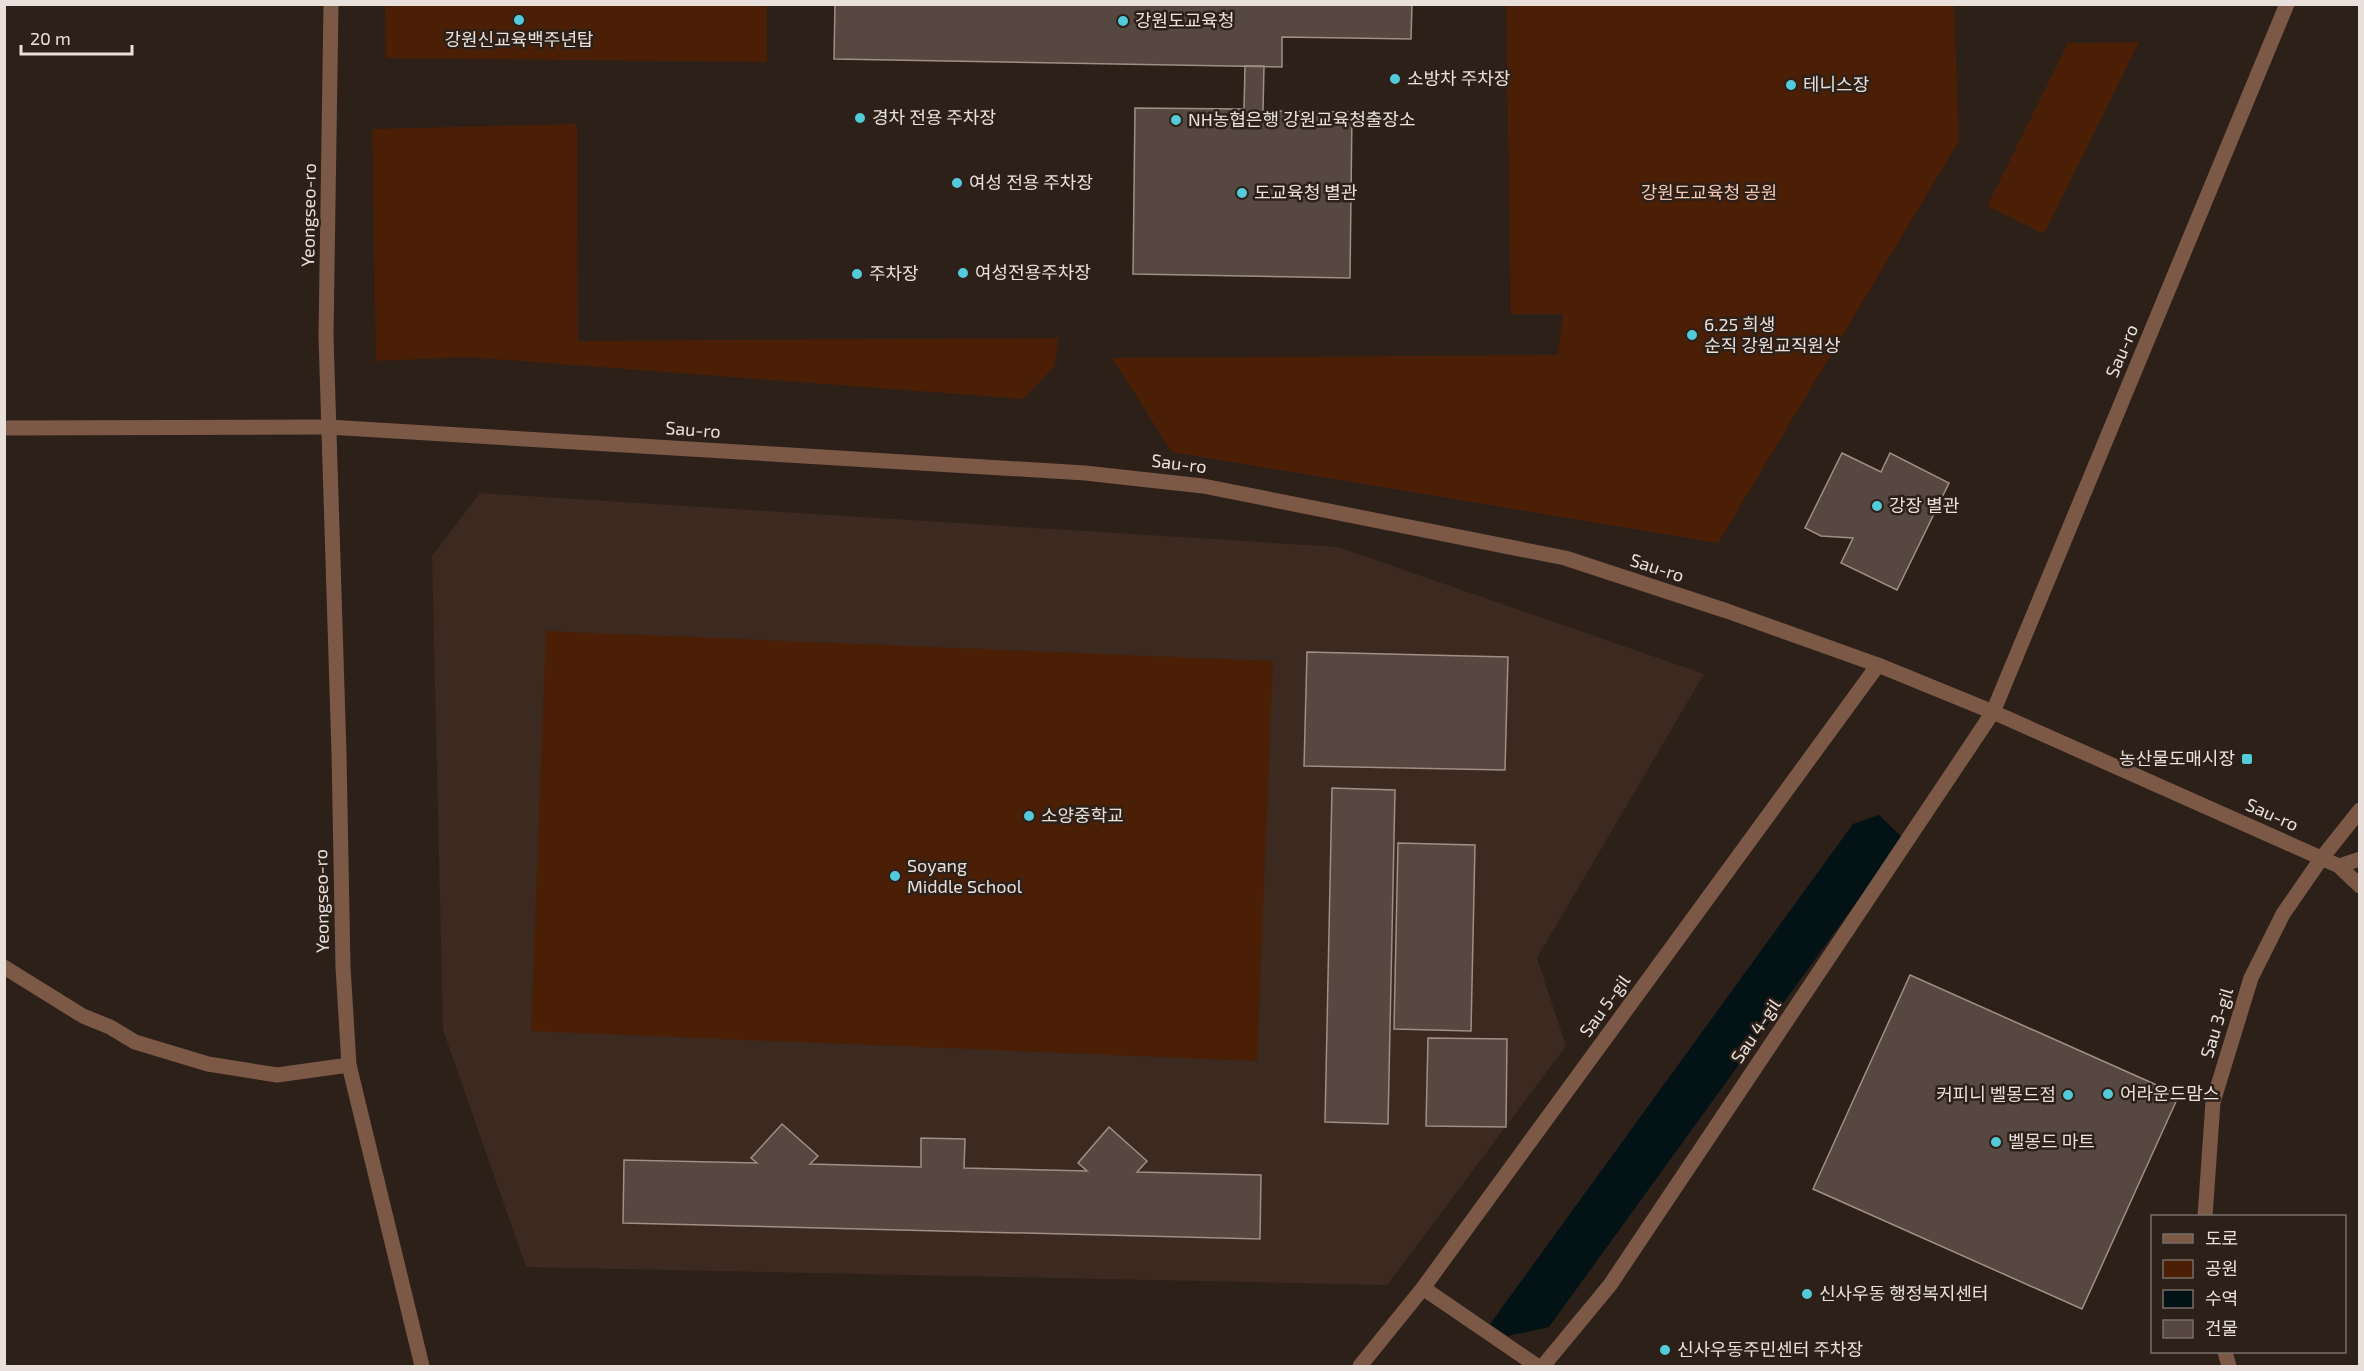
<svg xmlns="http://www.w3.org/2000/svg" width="2364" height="1371" font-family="'Exo 2','Noto Sans KR',sans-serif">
<rect width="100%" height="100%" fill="#2d2019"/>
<path fill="#3c291f" d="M480,493L1338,547L1704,674L1537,958L1566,1046L1387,1285L526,1267L443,1030L432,556Z"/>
<path fill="#4b1f05" d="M385,5H767V62L386,58Z
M1506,5H1954L1959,141L1718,543L1172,452L1112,358L1558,355L1563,314H1511Z
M2139,42L2044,234L1987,206L2068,43Z
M577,124L578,341L1059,338L1054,367L1023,399L468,357L376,361L372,129Z
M546,631L1273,661L1257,1061L531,1031Z"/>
<path fill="#021215" d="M1879,815L1906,841L1879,871L1549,1327L1508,1336L1490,1324L1853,824Z"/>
<path fill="#564740" stroke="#a08f86" stroke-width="1.5" d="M835,4H1412L1411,39L1282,37V67L834,59Z
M1245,66H1264L1263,111L1352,112L1350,278L1133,274L1135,108L1244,109Z
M1842,453L1881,472L1890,453L1949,483L1897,590L1841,563L1853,538L1821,536L1805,528Z
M1307,652L1508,657L1505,770L1304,766Z
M1332,788L1395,790L1388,1124L1325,1122Z
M1398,843L1475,845L1471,1031L1394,1029Z
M1910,975L2179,1095L2082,1309L1813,1189Z
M1428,1038L1507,1039L1506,1127L1426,1126Z
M782,1124L818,1156L810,1164L921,1167V1138L965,1139L964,1168L1087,1171L1078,1163L1109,1127L1147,1161L1137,1172L1261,1175L1260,1239L623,1223L624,1160L757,1163L751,1158Z"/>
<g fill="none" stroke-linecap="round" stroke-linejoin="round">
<path stroke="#7c5847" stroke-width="15" d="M2205,1216L2213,1102L2251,978L2283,914L2321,859
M2225,1352L2229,1366"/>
<path stroke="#7c5847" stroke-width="15" d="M4,428L328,427
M2321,859L2360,810
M4,967L83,1016L110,1027L135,1042L208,1064L277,1075L349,1065
M1423,1288L1537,1366
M1360,1366L1423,1288L1878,665
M1543,1366L1610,1285L1993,712L2287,4"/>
<path stroke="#7c5847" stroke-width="15" d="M331,4L326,336L339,753L343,967L349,1065L422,1366
M328,427L1085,473L1203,486L1565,558L1727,611L1878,665L1993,712L2339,866L2360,886
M2339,866L2360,859"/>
</g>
<g fill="#53cbda" stroke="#2d2019" stroke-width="2">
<circle cx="519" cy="20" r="6"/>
<circle cx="1123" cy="21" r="6"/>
<circle cx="1395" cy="79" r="6"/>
<circle cx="1791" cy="85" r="6"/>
<circle cx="860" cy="118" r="6"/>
<circle cx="1176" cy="120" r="6"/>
<circle cx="957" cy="183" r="6"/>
<circle cx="1242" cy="193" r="6"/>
<circle cx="963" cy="273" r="6"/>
<circle cx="857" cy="274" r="6"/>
<circle cx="1692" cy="335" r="6"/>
<circle cx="1877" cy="506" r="6"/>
<rect x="2241" y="753" width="12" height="12" rx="3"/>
<circle cx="1029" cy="816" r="6"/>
<circle cx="895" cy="876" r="6"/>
<circle cx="2108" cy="1094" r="6"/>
<circle cx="2068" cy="1095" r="6"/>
<circle cx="1996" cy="1142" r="6"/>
<circle cx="1807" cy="1294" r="6"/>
<circle cx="1665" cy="1350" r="6"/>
</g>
<g text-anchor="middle" stroke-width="5" stroke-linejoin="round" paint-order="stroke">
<g font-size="18" fill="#e9e0dc" stroke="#2d2019" text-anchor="start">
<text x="1135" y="27">강원도교육청</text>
<text x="519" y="46" text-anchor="middle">강원신교육백주년탑</text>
<text x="1407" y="85">소방차 주차장</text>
<text x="1803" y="91">테니스장</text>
<text x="872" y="124">경차 전용 주차장</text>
<text x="1188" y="126">NH농협은행 강원교육청출장소</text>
<text x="969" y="189">여성 전용 주차장</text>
<text x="1254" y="199">도교육청 별관</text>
<text x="975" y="279">여성전용주차장</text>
<text x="869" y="280">주차장</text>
<text x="1704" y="331">6.25 희생<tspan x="1704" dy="21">순직 강원교직원상</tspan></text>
<text x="1889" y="512">강장 별관</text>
<text x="2235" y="765" text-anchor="end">농산물도매시장</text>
<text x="1041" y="822">소양중학교</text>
<text x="907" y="872">Soyang<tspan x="907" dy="21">Middle School</tspan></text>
<text x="2120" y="1100">어라운드맘스</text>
<text x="2056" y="1101" text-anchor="end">커피니 벨몽드점</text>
<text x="2008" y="1148">벨몽드 마트</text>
<text x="1819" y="1300">신사우동 행정복지센터</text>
<text x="1677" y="1356">신사우동주민센터 주차장</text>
</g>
<g font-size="18" fill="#f5c7b1" stroke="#2d2019">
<text x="1709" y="199">강원도교육청 공원</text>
</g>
<g font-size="18" fill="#e9e0dc" stroke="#2d2019">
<text transform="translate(309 215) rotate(-89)" y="6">Yeongseo-ro</text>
<text transform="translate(2122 351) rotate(-67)" y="6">Sau-ro</text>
<text transform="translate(693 430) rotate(4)" y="6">Sau-ro</text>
<text transform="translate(1179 464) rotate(7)" y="6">Sau-ro</text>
<text transform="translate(1657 568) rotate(18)" y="6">Sau-ro</text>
<text transform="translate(2272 815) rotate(24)" y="6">Sau-ro</text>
<text transform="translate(322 901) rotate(-91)" y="6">Yeongseo-ro</text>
<text transform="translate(1605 1006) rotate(-54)" y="6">Sau 5-gil</text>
<text transform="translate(2217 1023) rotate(-73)" y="6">Sau 3-gil</text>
<text transform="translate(1756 1031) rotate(-56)" y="6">Sau 4-gil</text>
</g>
</g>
<rect width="2364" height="1371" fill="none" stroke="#e9e0dc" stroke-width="12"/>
<rect x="2151" y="1215" width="195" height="138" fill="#2d2019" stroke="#786d67" stroke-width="1.5"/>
<rect x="2163" y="1234" width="30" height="9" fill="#7c5847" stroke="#786d67" stroke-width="1.5"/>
<text x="2205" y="1245" font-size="18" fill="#e9e0dc">도로</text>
<rect x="2163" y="1260" width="30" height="18" fill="#4b1f05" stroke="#786d67" stroke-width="1.5"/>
<text x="2205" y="1275" font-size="18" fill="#e9e0dc">공원</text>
<rect x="2163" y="1290" width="30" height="18" fill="#021215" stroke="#786d67" stroke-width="1.5"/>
<text x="2205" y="1305" font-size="18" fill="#e9e0dc">수역</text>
<rect x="2163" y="1320" width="30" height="18" fill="#564740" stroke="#786d67" stroke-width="1.5"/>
<text x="2205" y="1335" font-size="18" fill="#e9e0dc">건물</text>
<path d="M21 45v9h111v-9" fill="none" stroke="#e9e0dc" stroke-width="3"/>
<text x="30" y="45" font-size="18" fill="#e9e0dc" stroke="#2d2019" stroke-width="4.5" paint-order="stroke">20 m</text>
</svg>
